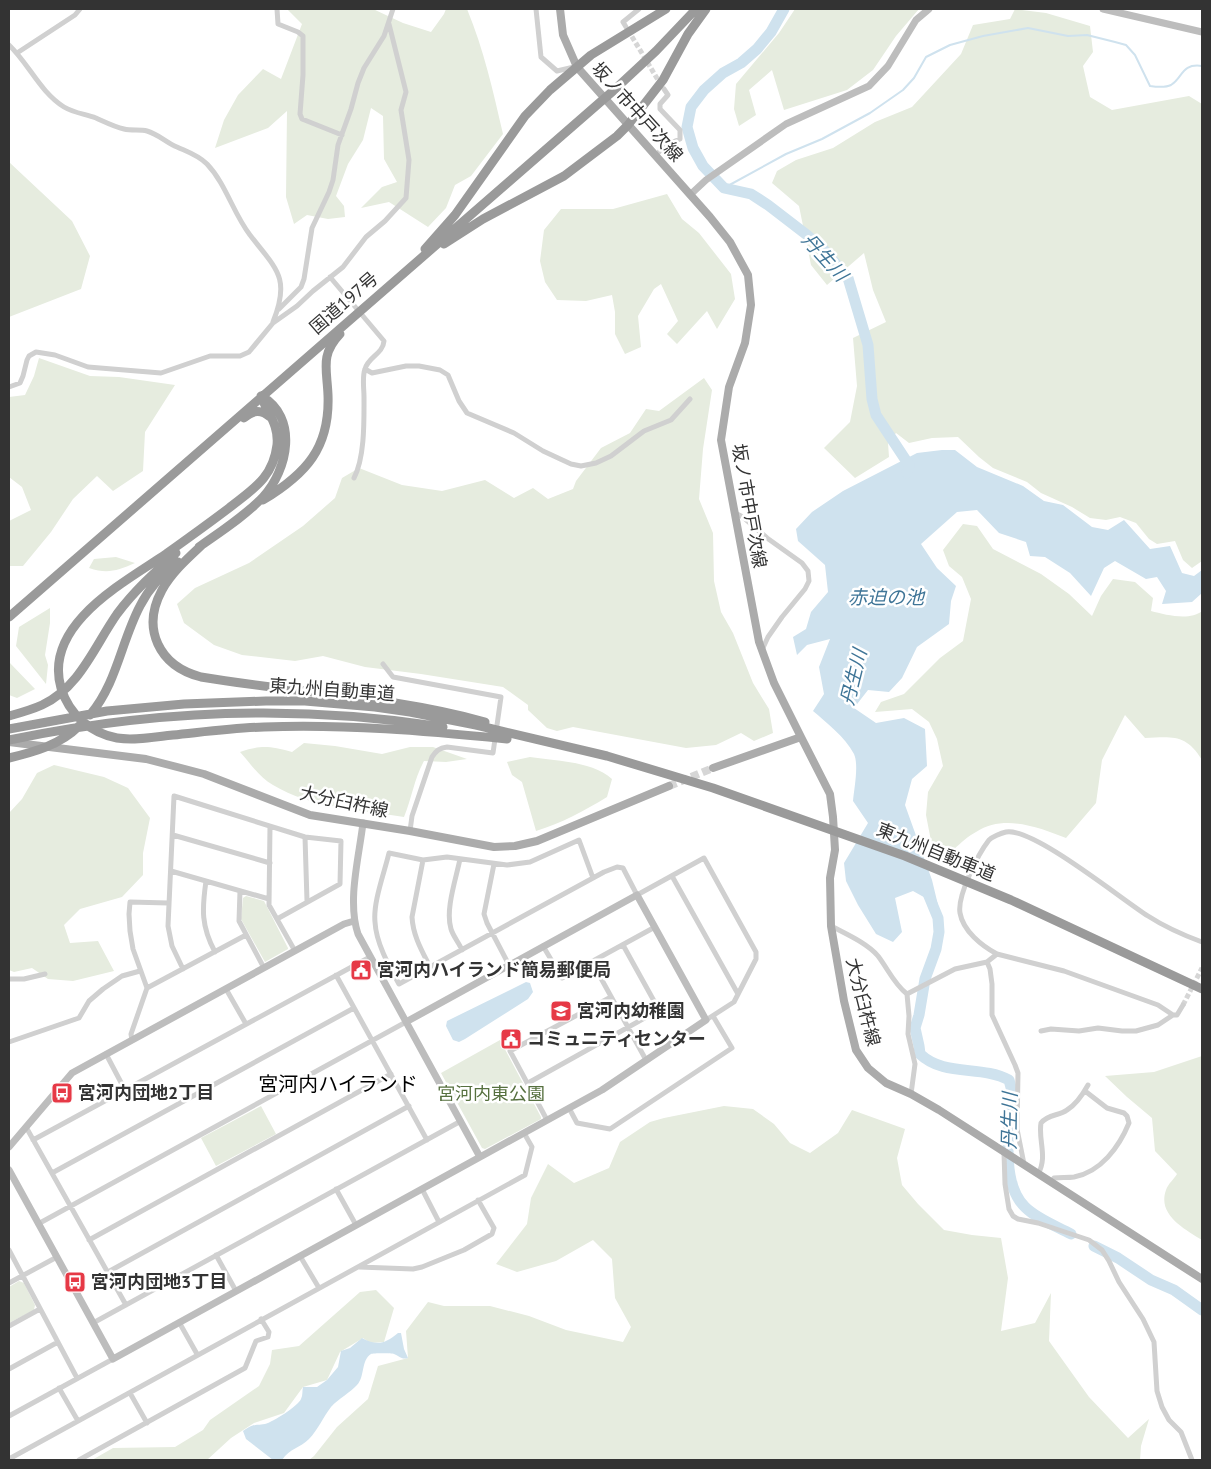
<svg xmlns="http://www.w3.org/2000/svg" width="1211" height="1469" font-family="'PT Sans','Noto Sans JP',sans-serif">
<rect width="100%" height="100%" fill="#fff"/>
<path fill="#e6ecdf" d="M287,9H373L403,23L431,32L444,14L446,9H467C484,50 493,91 503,134L471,176L455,185L446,208L428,227L389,202L361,208L382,187L397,182L384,159L383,116L371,108L363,140L348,164L336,196L344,206L345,217L328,219L307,215L294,224L286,197L287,111L268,128L215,148L224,120L238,95L263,69L281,79L302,24Z
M795,9H919L896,36L873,70L847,90L784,110L772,70L749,90L756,115L739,126L734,109L736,84L779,33Z
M1015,9L1046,13L1090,26L1093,52L1083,66L1090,97L1112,110L1189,96L1202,104V561L1192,568L1183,560L1175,541L1157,544L1149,539L1136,523L1120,517L1106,520L1090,518L1072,507L1041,493L1027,482L993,468L979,457L958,437L932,438L909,443L896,433L888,443L889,457L855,478L824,448L850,422L857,386L853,338L886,322L873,290L864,253L827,285L811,265L799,206L772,183L777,171L796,160L833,148L875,122L912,107L961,54L973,25L1010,19Z
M9,162L72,221L90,256L81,289L9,317Z
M667,194L682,219L699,233L731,274L735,299L717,329L707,311L677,344L667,334L678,321L661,284L654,289L638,316L641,347L625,354L615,334V312L612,295L586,301L557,300L545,282L540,261L544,230L561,209H613Z
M39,358L90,376L119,377L175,385L145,432L143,471L113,491L97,476L73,499L51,532L23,566H9V521L31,510L22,487L9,477V397L25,395L34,376Z
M704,378L712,390L703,449L699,499L713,533L714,581L721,612L733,633L753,683L769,709L773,733L754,741L741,733L716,745L686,748L573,727L557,731L547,728L528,710V705L503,687L421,674L365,667L323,656L295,661L242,655L214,645L184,623L177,604L195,588L249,563L303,526L335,498L342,478L359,468L402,485L442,491L485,480L514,498L533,488L548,499L573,489L576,481L601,448L630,433L646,409L659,411Z
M963,524L977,526L993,549L1041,574L1069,594L1092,616L1101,596L1113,579L1135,582L1153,598L1151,611C1166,615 1190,621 1202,611V760C1186,734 1173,737 1145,738L1125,715L1102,760L1096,803L1066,838C1038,827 1004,814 976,832C968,836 961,843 954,849L931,841L926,815L928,792L943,766L937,739L929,722L912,709L875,712L881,702L904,694L940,658L963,641L971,599L962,577L949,566L943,550Z
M116,557L135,563C117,571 107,574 89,568L94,559Z
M50,608V623L45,655L48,665L46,684L16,646L19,627Z
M9,662L35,689L17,698L9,695Z
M304,743L335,746L382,754L410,747H433L467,759L446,762L424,761C414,779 412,798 404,817C361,810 311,808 273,785C260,778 250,763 240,752C262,745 269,746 292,752Z
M530,757C556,761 592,761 612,779L607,797C584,811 562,823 536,831L522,782L512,775L507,762Z
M54,765L104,777L128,788L150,818L143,853V875L122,897L80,909L64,925L70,943L98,941L114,971L73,981L48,979L32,968L14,972L9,970V813L22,799L37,773Z
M246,896L264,901L288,948V949L265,962L241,919L243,898Z
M500,1040L541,1117V1119L485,1149L482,1148L441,1073Z
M1202,1056V1240C1185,1229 1157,1215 1166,1190C1168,1184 1174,1179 1177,1174L1155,1151L1152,1118L1127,1097L1105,1076L1154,1072Z
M261,1106L276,1134L216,1166L201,1138Z
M724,1106L753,1109L774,1124L790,1143L810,1153L838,1133L852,1110L905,1129L897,1158L902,1185L918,1204L944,1230L972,1235L1001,1238L1008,1278L1001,1331L1035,1323L1051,1293L1049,1341L1089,1397L1128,1438L1149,1419L1141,1446L1140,1460H309L314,1456L337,1427L368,1399L378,1366L408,1358L406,1331L428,1302L444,1306H490L529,1316L566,1330L623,1342L631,1327L615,1298L612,1259L593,1240L556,1261L517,1272L496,1264L527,1224L531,1198L548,1164L574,1183L609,1168L620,1142L650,1122L664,1118Z
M19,1281L24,1283L35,1305L34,1310L9,1323V1287Z
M376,1290L394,1308L384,1342L370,1343L363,1338L340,1352L327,1380L303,1387L284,1413L254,1423L231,1438L207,1460H92L113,1448L175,1447L203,1430L210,1420L259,1386L270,1364L272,1350L299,1346L360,1292Z"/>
<path fill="#cfe2ee" d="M942,450H955L977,467L1023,486L1044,501L1063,505L1092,527L1108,530L1124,520L1150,549L1170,546L1182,573L1194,576L1202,570V593L1192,602L1162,604L1166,591L1157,577L1146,579L1115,561L1104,568L1091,596L1070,573L1045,557L1030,556L1026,542L999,533L977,510L957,512L921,544L937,568L956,586L951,601L949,624L917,647L902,678L889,692L868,690L854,708L876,723L904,718L925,729L927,766L912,779L905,805L932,880L938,905L913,891L895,898L902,932L893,942L876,934L858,905L846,881L844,863L868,823L853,801C854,789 859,765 854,754C845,737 827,723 813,711L824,694L819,667L830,639L807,645L797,655L793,637L806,629L811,612L828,592L825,565L798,541L796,529L812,512L843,491L917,453Z
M526,982L530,983L533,992L528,999L465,1039L459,1042L453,1040L446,1026L447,1021Z
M398,1333H401L404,1349L408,1358C401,1360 400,1356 394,1354C392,1353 373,1353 371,1354C361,1360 365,1377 357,1385C350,1393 339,1398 331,1407C323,1417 318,1430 309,1439C300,1448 290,1448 282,1460H273L246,1439L243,1431C254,1423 252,1426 265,1424C273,1422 298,1406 301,1399C303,1395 302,1391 303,1387H317L327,1380L338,1367L341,1351L350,1348L362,1338C377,1346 385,1344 398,1333Z"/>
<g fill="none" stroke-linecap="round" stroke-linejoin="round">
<path stroke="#cfe2ee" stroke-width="2" d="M724,188L786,154L822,139L870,113L903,90L914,78L926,57L950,45L983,36L1028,28L1068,36L1087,35L1115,42L1126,45L1135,55L1150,86C1157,87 1165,88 1171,85C1183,78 1181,63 1202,66"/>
<path stroke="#cfe2ee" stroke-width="11" d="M784,9L771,32L757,49L741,63L723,73L704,90L691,107L687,127L693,148L703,166L724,188L751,194L768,205L807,235L824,250L848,278L868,345L872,399L876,415L909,465L907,473
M926,889L938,918L939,932L936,949L925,979L919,1015L915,1028L919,1046L920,1054C944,1077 981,1065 1009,1080L1012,1091C1010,1123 999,1182 1025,1207C1037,1219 1056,1226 1071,1234
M1094,1246L1118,1258L1151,1280L1174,1290L1202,1310"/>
<path stroke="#d6d6d6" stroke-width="5" stroke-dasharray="5 2.5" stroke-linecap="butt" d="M628,30L661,85
M1183,1005L1202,968"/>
<path stroke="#d6d6d6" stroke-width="8" stroke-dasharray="8 4" stroke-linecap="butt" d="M669,786L713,768"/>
<path stroke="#d0d0d0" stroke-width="5" d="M277,9L278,24L298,32L303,36V75L300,114L302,119L342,135
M536,9L541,57L557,71L574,67
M626,27L623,22L639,9
M9,45C29,64 40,92 64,107C74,113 85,114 96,118C105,122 115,127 124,129C132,131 140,129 147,131C158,134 167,143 177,147C188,152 198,155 207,164C226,184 233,213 250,235C276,269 291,277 273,322
M17,53L75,15L80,9
M655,156L666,145L680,139V130L660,109V104L668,95L664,89
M330,277L384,341C383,354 368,357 365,369C362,377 364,388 364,397C364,420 365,457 354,478
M279,309L301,287L304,279L312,228L329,192L333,180L338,145L351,109L358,83L364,68L384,36L393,9
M365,369L372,373L406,366H419L440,370L448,375L459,401L467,413L514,433L543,451L571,464L581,466L596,463L611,456L644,431L671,420L690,399
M9,387L20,383L23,376L27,360L29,356L36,352L55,355L88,367L161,373L210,356H240L249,352L273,323L297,306L313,291L343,267L366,237L385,221L406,198L409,160L401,110L406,92L389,24
M735,513L743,517L767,538L802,563L808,571L809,581L805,589L782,617L768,637L762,650
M383,664L393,677L501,697L493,753L447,747C439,748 436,751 432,757L412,816L410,831
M270,826L269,905L295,951
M173,835L270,863
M305,837L307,901
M460,859C456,879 445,910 451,929C453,936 459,943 462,950
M423,860L412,917C413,936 422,951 430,967
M494,864L484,914L487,923L509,965
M171,871L269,899
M672,876L738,994
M593,878L579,840L530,862L507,865L447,857L423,860L389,853C384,874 373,902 375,922C376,943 389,966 399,984L604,872L617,867L623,868L637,895L704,858L756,952V959L734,1002L706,1020
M206,881C202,909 201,926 215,952
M240,891L239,921L264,968
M831,926C846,934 867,943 878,956C888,969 894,984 907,994L909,1016L908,1034L915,1064L911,1094
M543,946L562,978L655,927
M592,962L646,1060
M987,962L990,969L992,984V1015L1015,1065L1018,1073L1017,1129L1024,1164
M183,969L172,946L168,926L174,796L305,837L341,841L340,884L277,919
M336,975L427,1140
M9,979H24L45,974
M147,988L246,935
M226,989L246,1024
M907,994L955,969L987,962L997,954
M1183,1005L1177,1015H1173L1158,1005L1064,971L997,954C982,946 963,931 960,913C957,896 978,854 989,840C992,837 1001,833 1006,832C1033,827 1121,899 1148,916C1165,927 1183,935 1202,942
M1041,1031L1051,1029L1079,1031L1098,1028L1122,1031H1136L1158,1025L1173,1015
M132,1040L131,1034L147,988L133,949L130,931L129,914L130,902L168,903
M9,1042L79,1018L89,1001L103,989L122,976L140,971
M106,1054L125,1090
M528,1083L659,1010L623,945
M569,1108L577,1123L610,1129L732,1048L713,1016
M547,1120L510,1051L611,997
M26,1127L126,1305
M33,1140L370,957
M1004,1153L1005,1184L1009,1209L1013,1216L1018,1219L1038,1223L1089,1240L1102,1250L1109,1261L1119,1282L1143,1319L1154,1342L1157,1391L1162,1407L1169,1420L1181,1432L1192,1460
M52,1173L354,1008
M1038,1174C1048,1157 1038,1140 1041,1123C1048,1114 1059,1116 1067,1110C1077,1104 1083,1094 1088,1085
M1051,1182L1054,1178C1061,1177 1067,1178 1074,1177C1101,1172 1119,1147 1129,1123L1127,1116L1124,1113L1107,1108L1085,1091
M336,1189L356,1225
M422,1189L439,1222
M38,1224L406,1022
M89,1240L391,1074
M9,1250L77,1378
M216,1255L236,1291
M300,1256L319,1288
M359,1267L413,1269L422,1267L464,1250L492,1234L494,1228L478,1200
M108,1272L409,1106
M9,1283L57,1257
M179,1322L197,1354
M93,1323L461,1121
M9,1326L40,1309
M9,1369L58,1342
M59,1388L78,1421
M130,1393L147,1423
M9,1416L113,1359
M9,1459L525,1175L532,1147L524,1133
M79,1460L245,1368L256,1341L268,1337L269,1332L261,1319"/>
<path stroke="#bdbdbd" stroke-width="7" d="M1103,9L1202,32
M691,194L706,180L786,124L869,86L888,66L916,20L929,9
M363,823C359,857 347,901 358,934L480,1157
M9,1147L72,1073L344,924L354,921
M9,1170L113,1359L602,1090L706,1020L637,895L406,1022"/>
<path stroke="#ababab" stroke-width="8" d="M560,9L563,35L577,67L710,217L730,242L748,275L751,305L745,343L729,387L721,440L759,642L774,683L801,737
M9,742L146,759L204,774L310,815L410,831L494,847L515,846L537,841L669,786
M713,768L801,737L830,794L833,817L835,850L830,878L831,926L844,1001L856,1050L868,1068L886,1083L911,1094L939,1110L1202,1279"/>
<path stroke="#9a9a9a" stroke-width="9" d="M444,244L483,219L564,176L617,136L628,125L663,80L688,34L706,9
M425,249L455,215L525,116L550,90L591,55L666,9
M261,396C268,414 279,425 277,445C273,478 253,489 229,508C208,524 187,539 166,554C123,583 43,625 61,688C69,714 90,733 117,738C135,741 154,737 173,735C203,732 233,728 264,727C346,724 425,731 507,739
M244,418C253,410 261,409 270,417
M263,500C306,474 330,448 328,395C327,369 320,355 340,334
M203,544C188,558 172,572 162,590C141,629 159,666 201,677C295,693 392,696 485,722
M199,547C220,532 245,516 263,497C288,470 299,417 261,396
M9,617L613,91L656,51L696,9
M90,715C117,683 121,642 140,606C149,588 162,574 178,562
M9,716C20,713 31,710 42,705C80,687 94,647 117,614C134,591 155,572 176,553
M9,729L107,711L184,704L266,701H305L375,707L410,712L476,725L607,756L713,788L905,856L1011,900L1202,989
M9,740C152,710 298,704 443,727
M9,758C34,752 60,745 79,726"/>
</g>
<defs>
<g id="civic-square" transform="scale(1.125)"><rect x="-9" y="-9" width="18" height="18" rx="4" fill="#e63946" stroke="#fff"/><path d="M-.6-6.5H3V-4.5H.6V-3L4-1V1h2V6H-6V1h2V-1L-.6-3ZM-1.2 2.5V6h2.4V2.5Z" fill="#fff"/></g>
<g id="school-square" transform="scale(1.125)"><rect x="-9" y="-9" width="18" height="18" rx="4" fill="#e63946" stroke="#fff"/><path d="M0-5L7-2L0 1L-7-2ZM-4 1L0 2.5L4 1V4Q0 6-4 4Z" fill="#fff"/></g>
<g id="bus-square" transform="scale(1.125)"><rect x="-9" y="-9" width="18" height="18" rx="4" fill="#e63946" stroke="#fff"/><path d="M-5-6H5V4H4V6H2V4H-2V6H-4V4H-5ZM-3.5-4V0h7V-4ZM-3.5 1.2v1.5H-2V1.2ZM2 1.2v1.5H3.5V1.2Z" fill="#fff"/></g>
</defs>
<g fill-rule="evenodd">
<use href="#civic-square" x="361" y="970"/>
<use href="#school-square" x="561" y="1011"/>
<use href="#civic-square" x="511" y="1039"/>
<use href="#bus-square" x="62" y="1093"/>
<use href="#bus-square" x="75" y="1282"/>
</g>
<g text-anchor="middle" stroke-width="5" stroke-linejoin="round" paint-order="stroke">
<g font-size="18" fill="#333" stroke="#fff">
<text transform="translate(637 112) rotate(48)" y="6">坂ノ市中戸次線</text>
<text transform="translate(344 303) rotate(-41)" y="6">国道197号</text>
<text transform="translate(749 506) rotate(80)" y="6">坂ノ市中戸次線</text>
<text transform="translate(332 690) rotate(4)" y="6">東九州自動車道</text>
<text transform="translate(344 802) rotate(12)" y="6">大分臼杵線</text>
<text transform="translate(936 852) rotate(22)" y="6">東九州自動車道</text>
<text transform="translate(863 1002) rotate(76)" y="6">大分臼杵線</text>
</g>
<g font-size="18" font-weight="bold" fill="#333" stroke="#fff" text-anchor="start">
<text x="377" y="976">宮河内ハイランド簡易郵便局</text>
<text x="577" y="1017">宮河内幼稚園</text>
<text x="527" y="1045">コミュニティセンター</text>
<text x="78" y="1099">宮河内団地2丁目</text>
<text x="91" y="1288">宮河内団地3丁目</text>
</g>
<g font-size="18" fill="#56703f" stroke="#fff">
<text x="491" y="1100">宮河内東公園</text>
</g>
<g font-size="19" font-style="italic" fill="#3f7597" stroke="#fff">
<text transform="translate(825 257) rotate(48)" y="7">丹生川</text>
<text x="886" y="604">赤迫の池</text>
<text transform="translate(853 677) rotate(-76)" y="7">丹生川</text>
<text transform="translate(1009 1121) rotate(-89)" y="7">丹生川</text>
</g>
<g font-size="20" fill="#000" stroke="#fff">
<text x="338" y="1091">宮河内ハイランド</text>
</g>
</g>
<rect width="1211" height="1469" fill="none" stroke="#333333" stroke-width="20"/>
</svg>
